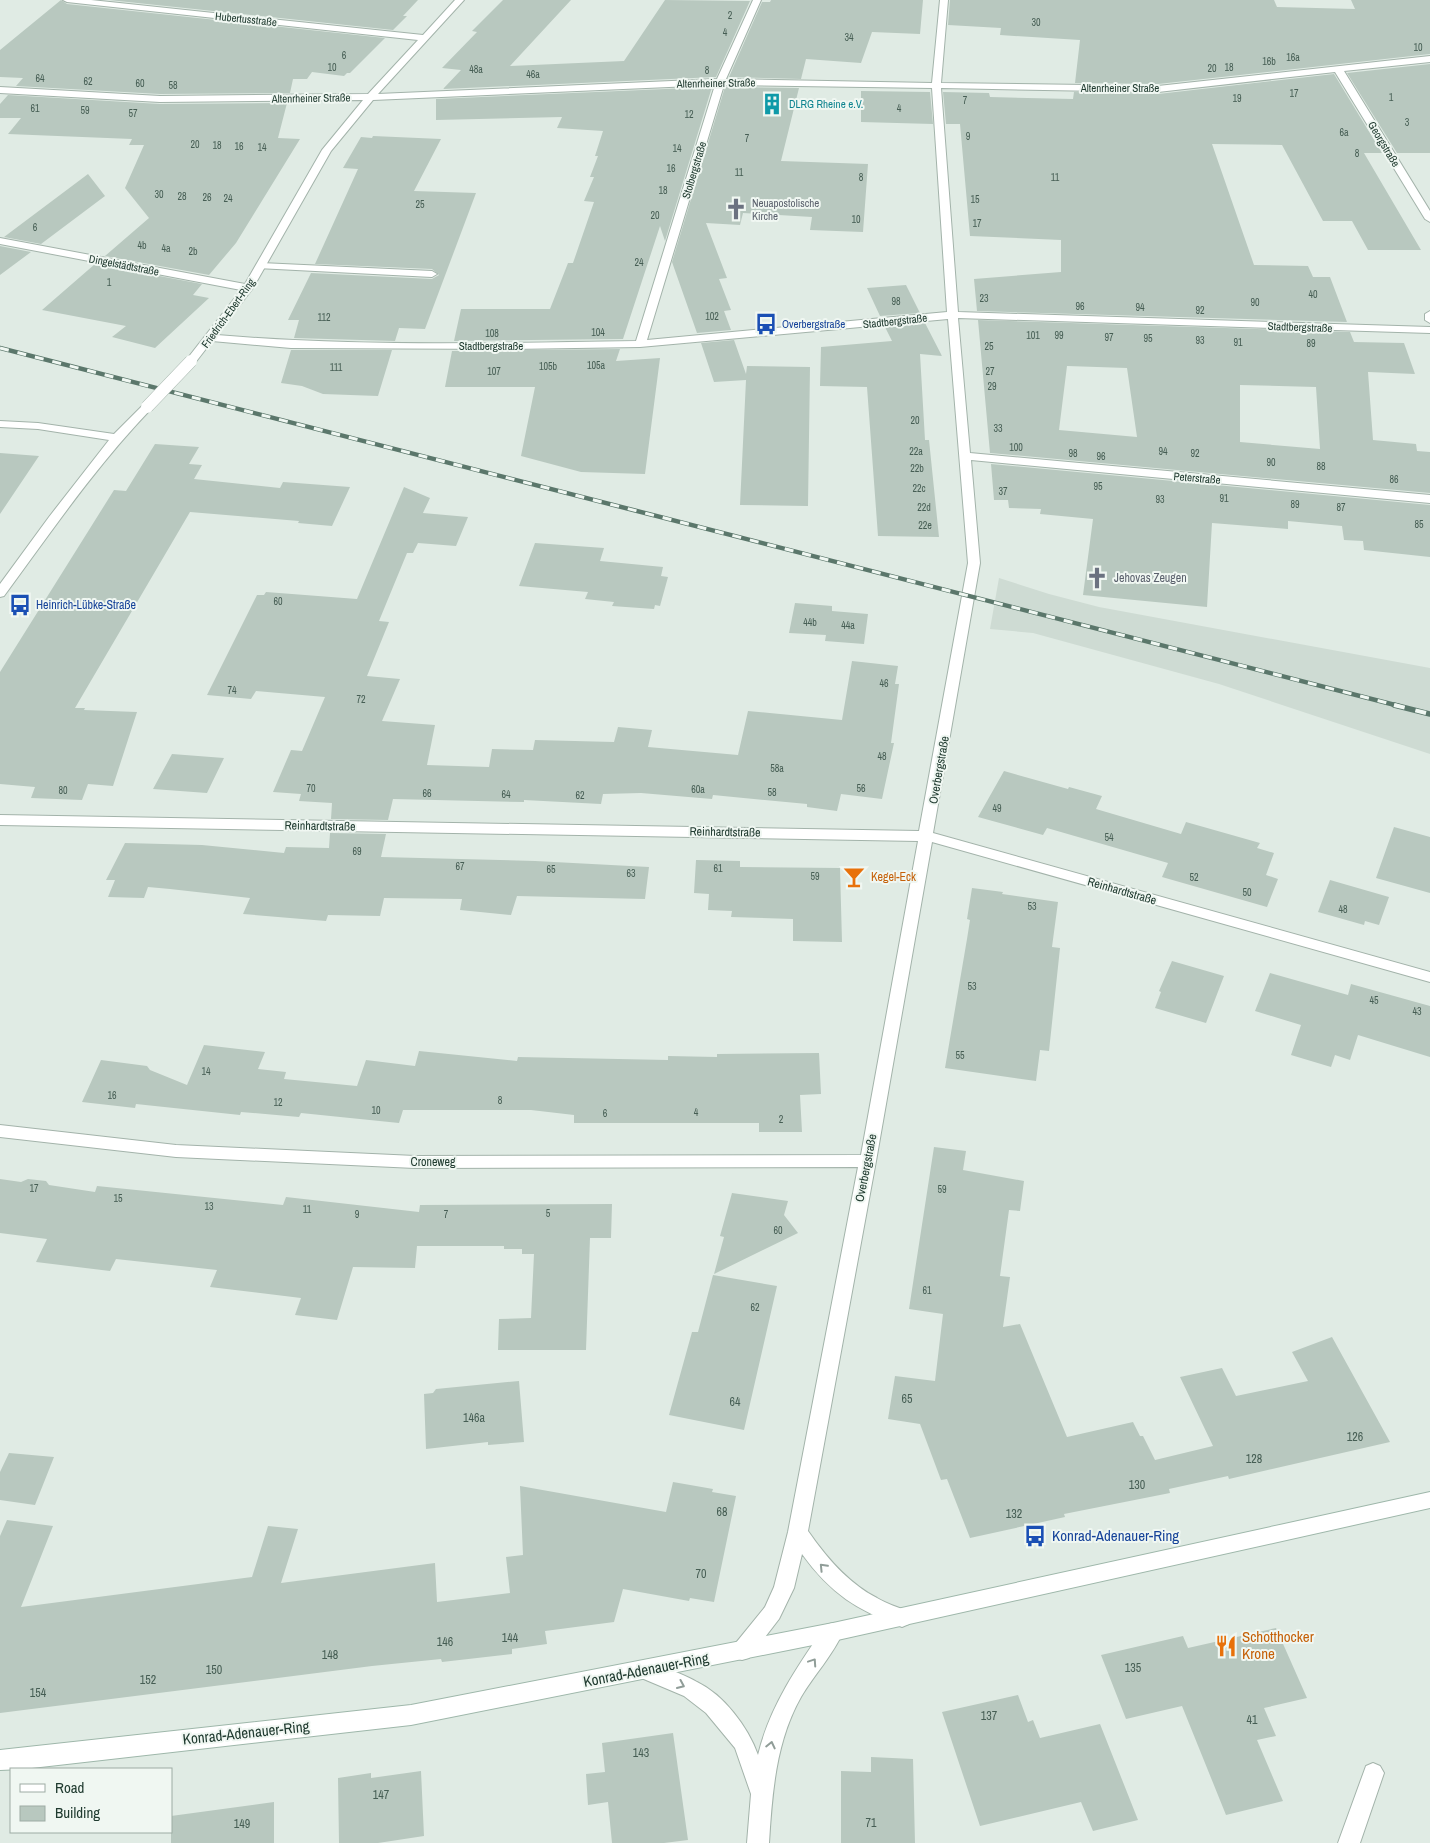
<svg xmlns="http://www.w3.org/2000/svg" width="1430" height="1843" font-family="'Archivo Narrow',sans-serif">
<rect width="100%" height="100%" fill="#e0ebe4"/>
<path fill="#cedbd3" d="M999,578L1049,594L1099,607L1430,668V754L1219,684L1033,633L990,629Z"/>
<path fill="#b8c8bf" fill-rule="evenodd" d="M61,0L67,4L385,38L350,73H347L344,76L312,72L307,79H293L290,93L160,94L16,86L23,78L0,77V50Z
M109,0H418L403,16H407L393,30Z
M503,0H571L510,66L624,61L665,0L750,1L716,77L443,89L461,70L442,68L477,32L472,31Z
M771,0H923L920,34L872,32L861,63L806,59L801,79L729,77L762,2H770Z
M950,0H1274L1277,7L1355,9L1351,0H1430V54L1158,84L1075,83L1080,40L1000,35L1001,28L948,25Z
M1430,64V153H1397L1347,73Z
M1334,74L1382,153H1364L1421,250H1368L1352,221H1323L1282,145L1212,144L1254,265L1308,266L1313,277H1330L1347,322L977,311L974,279L1061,272V240L970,236L960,124H946L943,92L989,93L990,97L1073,99L1074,92L1158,94Z
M712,87L665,241L660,226L623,339L454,341L461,309H550L568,263H573L594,202L584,201L594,177H590L598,156H595L603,131L557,128L562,117L436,120V99Z
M725,87L799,88L781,161L868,164L863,232L810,230L812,217L743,213L740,225L706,223L727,278L719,279L731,310L724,311L731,330L697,333L672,262Z
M861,91L930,92L933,124L861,122Z
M8,95L160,104L287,103L278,138L300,139L236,243L209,275L105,256L149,218L125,188L144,145H129L132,139L8,134L21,118H0V104Z
M373,136L441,139L414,191L476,193L425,329L399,328L395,341L294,338L299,320H288L311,273L432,279L439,275L432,269L315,264L358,169L343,168L361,137L372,138Z
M88,174L105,196L41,244L4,237Z
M0,246L31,252L0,275Z
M95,264L202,284L193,295L209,298L155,348L112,337L126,326L42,310Z
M906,285L920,313L880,316L867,288Z
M978,320L1350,332L1354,342L1404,343L1415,374L1368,372L1373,440L1416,444L1417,451L1430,452V493L990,453ZM1067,366L1127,368L1137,437L1059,430ZM1240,385L1316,387L1320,449L1240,442Z
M925,323L942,356L920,354L925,440H929L939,537L878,536L867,387L820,386L821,347L892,341L885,327Z
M734,340L746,374L747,366L810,367L808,506L740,505L746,380L714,382L701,343Z
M620,349L616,361L660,358L645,474L581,472L521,456L535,387H445L452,351Z
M291,350H392L378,396L323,394L302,386L281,383Z
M155,444L199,447L189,464L202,465L194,479L280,488L283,482L350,487L332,526L298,523L299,521L190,512L75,708H85L84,710L137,712L113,786L88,784L82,800L31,798L35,787L0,784V672L114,490L126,491Z
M0,453L39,456L0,514Z
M991,464L1430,505V557L1364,550L1363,541L1344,540L1342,526L1288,521V529L1212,523L1207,607L1083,595L1093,519L1040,514L1041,509L1009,508L1008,500H994Z
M404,487L430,498L423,513L468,517L456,546L418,543L413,553H407L379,621L389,622L367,676L400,679L382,721L435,725L427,765L489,767L492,749L533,750L535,740L614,742L618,727L652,730L648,747L738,755L748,711L842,720L852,661L898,666L895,684H899L891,743H894L882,799L841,794L837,811L807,807V804L713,795L712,799L641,793L603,794L601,804L524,800V802L393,799L388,820L331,819L332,803L299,801L301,794L273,792L291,750L302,751L325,697L256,691L251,699L207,695L257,595H264L266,592L357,599Z
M535,543L604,548L600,561L663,567L661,576L668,577L660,606L655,605L654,609L612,606L614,602L585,599L588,592L519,586Z
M795,603L832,606V611L868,614L864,644L825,641L826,635L789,633Z
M172,754L224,758L207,793L153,789Z
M1004,771L1068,789L1069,787L1102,796L1096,809L1181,834L1186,822L1260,843L1257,848L1274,853L1266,875L1278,879L1267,907L1162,877L1168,863L1047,828L1043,835L978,817Z
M1394,827L1430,837V893L1376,878Z
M330,833L386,834L381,857L535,861L649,867L645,899L517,896L511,915L460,910L462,899L384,898L380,916L328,915L326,921L243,914L250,898L170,889L148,887L144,898L108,897L115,880H106L125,843L202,845L284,853L286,847L329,848Z
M696,860L740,861V867L840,868L842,942L793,941V919L731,917L732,911L708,910L709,894L694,893Z
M1330,880L1389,897L1379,925L1365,921L1364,925L1318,912Z
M972,888L1003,892L1002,894L1058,902L1052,947L1060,948L1049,1051L1040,1050L1036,1081L945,1068L967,939L970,920L967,919Z
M1172,961L1224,976L1206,1023L1155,1008L1161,992L1159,991Z
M1270,973L1348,995L1351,984L1430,1006V1057L1358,1035L1350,1060L1335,1055L1331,1067L1291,1055L1301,1025L1255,1011Z
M204,1045L265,1052L258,1069L286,1072L284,1079L357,1086L366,1060L415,1066L419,1051L517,1061L518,1057L668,1060V1056L717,1057V1054L819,1053L821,1094L800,1095L802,1132H759V1123H574V1115L531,1110H403L399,1123L301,1113L299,1117L241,1112L240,1115L136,1104L135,1108L82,1102L101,1060L147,1066L150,1070L187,1085Z
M934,1147L966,1151L963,1170L1024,1181L1020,1211L1009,1210L1000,1276L1010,1277L1003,1327L1020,1324L1067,1437L1133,1422L1140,1436H1143L1155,1460L1213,1446L1180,1377L1222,1368L1236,1396L1308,1381L1292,1352L1332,1337L1390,1442L1229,1479L1228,1476L1169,1489L1170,1493L1064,1514L1065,1517L970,1538L947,1479L941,1480L920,1424L888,1419L895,1376L935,1381L943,1314L909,1309Z
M0,1179L21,1182L28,1179L46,1181L49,1185L95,1192L97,1186L283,1205L286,1197L419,1212L420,1205L612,1204L611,1238H590L586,1350H498L499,1319L531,1318L534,1254H522V1249H504V1246H417L415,1268L353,1267L337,1320L295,1315L301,1298L210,1287L217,1270L116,1259L110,1271L36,1262L47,1239L0,1233Z
M732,1193L788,1201L784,1215L798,1233L714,1274L724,1237L720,1236Z
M713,1275L777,1286L744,1430L669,1415L692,1332H698Z
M519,1381L524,1442L488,1445V1442L426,1449L424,1394L433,1393L436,1389Z
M9,1453L54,1457L35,1505L0,1500V1472Z
M673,1482L713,1489L712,1492L736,1496L714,1602L690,1598L689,1601L623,1589L614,1622L545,1631L547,1644L512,1649V1654L442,1662L441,1659L372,1666L0,1713V1536L7,1520L53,1526L21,1607L252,1577L268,1526L298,1529L281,1583L435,1563L437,1602L510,1593L506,1557L523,1555L520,1486L666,1512Z
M1276,1628L1307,1698L1264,1708L1276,1736L1257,1740L1283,1801L1226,1815L1182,1706L1126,1719L1101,1655L1183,1636L1188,1648Z
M1018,1695L1028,1722L1033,1720L1040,1738L1100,1724L1138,1820L1093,1831L1081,1802L980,1826L942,1712Z
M673,1733L688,1840L664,1843H612L608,1802L588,1805L586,1774L605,1772L602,1743Z
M871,1757L913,1759L915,1843H841V1771L871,1772Z
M421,1771L424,1836L378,1843H339L338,1778L371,1773V1778Z
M274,1802V1843H171V1816Z"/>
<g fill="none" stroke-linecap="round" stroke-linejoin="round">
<g stroke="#a3b3aa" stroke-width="2">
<path id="lane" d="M261,263L432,271L437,274L432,277L257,268L256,266Z"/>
</g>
<g stroke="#a3b3aa" stroke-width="2">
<path id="street" d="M63,0H91L423,35L455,0H464L378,94L717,79L753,0H761L726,79L932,83L940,0H948L941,83L1158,86L1430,56V62L1344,71L1430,211V222L1425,219L1335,72L1158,92L941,88L958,312L1430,327V333L958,318L970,453L1430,495V503L971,460L980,563L933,833L1430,972V982L932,842L876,1161L808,1531C826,1557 848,1583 877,1598C887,1604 898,1607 909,1612L912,1618L909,1624L902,1627C857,1610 831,1594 802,1554L794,1588L779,1619L749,1658L742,1660L735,1658L732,1651L735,1644L765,1607L774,1587L788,1532L858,1167L415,1168L176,1157L0,1137V1125L176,1145L415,1156L861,1155L918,841L0,825V815L919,831L968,563L948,319L640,347L511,349L291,348L212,341L195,363H187L186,361L187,359L241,290L0,244V238L245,284L322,150L363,100L160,102L0,93V87L160,96L368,94L418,40L67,2ZM715,85L636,341C496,343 356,347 217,335L253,288L331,151L373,100ZM724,85L932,88L947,312L647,340Z
M1430,311V323L1425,320V314Z
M147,404L151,405L153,407L151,409C96,466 51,532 4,596L0,597V584L49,517L109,440L38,429L0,427V421L38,423L114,434L143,405Z
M833,1623L840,1625L843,1632C833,1655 814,1675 801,1697C776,1741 772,1793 769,1843H747L751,1794L735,1748L706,1713L684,1696L639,1677L636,1670L639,1663L646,1661C663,1667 681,1673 697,1682C724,1695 748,1727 758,1755C770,1706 797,1667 826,1625Z
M1373,1763L1380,1766L1384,1773L1360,1843H1338L1366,1766Z"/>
</g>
<g stroke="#9eb7aa" stroke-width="2">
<path id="secondary" d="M1430,1492V1508L833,1641L411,1725L23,1769L0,1770V1750L411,1705L833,1623Z"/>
</g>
<use href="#lane" fill="#fff" fill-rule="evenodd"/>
<use href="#street" fill="#fff" fill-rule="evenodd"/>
<use href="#secondary" fill="#fff" fill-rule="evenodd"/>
<g stroke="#5b776b" stroke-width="4.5">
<path id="rail-far1" d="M0,348L1399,706"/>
</g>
<g stroke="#5b776b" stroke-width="5.5">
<path id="rail" d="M1394,705L1430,714"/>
</g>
<use href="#rail-far1" stroke="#f0f7f2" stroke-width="3" stroke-dasharray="9" stroke-linecap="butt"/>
<use href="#rail" stroke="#f0f7f2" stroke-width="4" stroke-dasharray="11" stroke-linecap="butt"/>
<g stroke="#a3b3aa" stroke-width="13" stroke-linecap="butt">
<path id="street-bridge" d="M147,407L191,361"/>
</g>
<use href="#street-bridge" stroke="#fff" stroke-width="12"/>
</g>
<defs><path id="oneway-chevron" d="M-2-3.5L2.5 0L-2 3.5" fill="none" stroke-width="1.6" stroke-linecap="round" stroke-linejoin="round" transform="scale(1.25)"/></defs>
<g stroke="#909d98">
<use href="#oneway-chevron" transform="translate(823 1567) rotate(-134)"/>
<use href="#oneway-chevron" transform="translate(813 1662) rotate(-56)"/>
<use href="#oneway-chevron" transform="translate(681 1685) rotate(24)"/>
<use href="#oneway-chevron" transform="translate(771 1745) rotate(-77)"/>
</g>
<defs>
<g id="building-bare" transform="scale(1.725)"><path d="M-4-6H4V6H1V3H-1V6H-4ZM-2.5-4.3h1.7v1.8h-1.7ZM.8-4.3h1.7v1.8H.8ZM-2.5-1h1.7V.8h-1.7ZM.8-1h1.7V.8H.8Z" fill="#0f9aa8" stroke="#f0f7f2" stroke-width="2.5" paint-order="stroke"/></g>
<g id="church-bare" transform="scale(1.725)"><path d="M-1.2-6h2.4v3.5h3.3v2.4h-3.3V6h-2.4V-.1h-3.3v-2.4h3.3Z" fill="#6b7280" stroke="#f0f7f2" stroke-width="2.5" paint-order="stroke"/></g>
<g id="bus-bare" transform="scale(1.725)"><path d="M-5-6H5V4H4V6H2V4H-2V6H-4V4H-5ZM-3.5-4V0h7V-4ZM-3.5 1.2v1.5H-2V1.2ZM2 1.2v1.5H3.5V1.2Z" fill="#1a4fb4" stroke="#f0f7f2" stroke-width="2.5" paint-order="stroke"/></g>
<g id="bar-bare" transform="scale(1.725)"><path d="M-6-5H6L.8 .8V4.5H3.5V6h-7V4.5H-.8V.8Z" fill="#e8710a" stroke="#f0f7f2" stroke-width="2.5" paint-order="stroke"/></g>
<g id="restaurant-bare" transform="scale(1.725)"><path d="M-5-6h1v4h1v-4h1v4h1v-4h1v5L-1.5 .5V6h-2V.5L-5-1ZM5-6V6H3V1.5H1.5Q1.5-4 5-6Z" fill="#e8710a" stroke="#f0f7f2" stroke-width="2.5" paint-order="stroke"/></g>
</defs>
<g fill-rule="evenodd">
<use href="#building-bare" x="772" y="104"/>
<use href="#church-bare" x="736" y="209"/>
<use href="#bus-bare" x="766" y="324"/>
<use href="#church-bare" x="1097" y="578"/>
<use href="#bus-bare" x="20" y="605"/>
<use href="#bar-bare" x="854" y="877"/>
<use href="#bus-bare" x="1035" y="1536"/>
<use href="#restaurant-bare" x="1226" y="1646"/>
</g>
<g text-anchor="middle" stroke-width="4" stroke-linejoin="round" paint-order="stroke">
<g font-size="10" fill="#465e54">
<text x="730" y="19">2</text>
<text x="1036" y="26">30</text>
<text x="725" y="36">4</text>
<text x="849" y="41">34</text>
<text x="1418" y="51">10</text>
<text x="344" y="59">6</text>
<text x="1293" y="61">16a</text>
<text x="1269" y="65">16b</text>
<text x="332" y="71">10</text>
<text x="1229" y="71">18</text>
<text x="1212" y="72">20</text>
<text x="476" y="73">48a</text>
<text x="707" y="74">8</text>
<text x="533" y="78">46a</text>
<text x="40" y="82">64</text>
<text x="88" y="85">62</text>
<text x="140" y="87">60</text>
<text x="173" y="89">58</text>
<text x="1294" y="97">17</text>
<text x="1391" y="101">1</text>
<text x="1237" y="102">19</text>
<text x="965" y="104">7</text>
<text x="35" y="112">61</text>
<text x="899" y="112">4</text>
<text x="85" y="114">59</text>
<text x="133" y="117">57</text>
<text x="689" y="118">12</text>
<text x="1407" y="126">3</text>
<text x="1344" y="136">6a</text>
<text x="968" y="140">9</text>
<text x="747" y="142">7</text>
<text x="195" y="148">20</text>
<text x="217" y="149">18</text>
<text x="239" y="150">16</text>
<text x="262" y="151">14</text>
<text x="677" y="152">14</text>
<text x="1357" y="157">8</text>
<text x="671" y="172">16</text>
<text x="739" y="176">11</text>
<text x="861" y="181">8</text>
<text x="1055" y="181">11</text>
<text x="663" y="194">18</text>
<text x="159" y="198">30</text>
<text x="182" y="200">28</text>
<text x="207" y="201">26</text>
<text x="228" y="202">24</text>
<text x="975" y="203">15</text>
<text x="420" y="208">25</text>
<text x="655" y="219">20</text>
<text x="856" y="223">10</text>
<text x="977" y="227">17</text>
<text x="35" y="231">6</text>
<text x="142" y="249">4b</text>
<text x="166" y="252">4a</text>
<text x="193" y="255">2b</text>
<text x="639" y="266">24</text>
<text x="109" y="286">1</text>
<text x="1313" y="298">40</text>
<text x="984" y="302">23</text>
<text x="896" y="305">98</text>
<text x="1255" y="306">90</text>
<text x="1080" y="310">96</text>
<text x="1140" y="311">94</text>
<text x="1200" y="314">92</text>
<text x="712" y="320">102</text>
<text x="324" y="321">112</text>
<text x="598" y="336">104</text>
<text x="492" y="337">108</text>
<text x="1033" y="339">101</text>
<text x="1059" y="339">99</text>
<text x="1109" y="341">97</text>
<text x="1148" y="342">95</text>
<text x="1200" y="344">93</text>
<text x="1238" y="346">91</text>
<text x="1311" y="347">89</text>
<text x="989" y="350">25</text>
<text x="596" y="369">105a</text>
<text x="548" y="370">105b</text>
<text x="336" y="371">111</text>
<text x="494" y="375">107</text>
<text x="990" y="375">27</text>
<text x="992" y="390">29</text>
<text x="915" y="424">20</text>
<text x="998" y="432">33</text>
<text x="1016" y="451">100</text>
<text x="916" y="455">22a</text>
<text x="1163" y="455">94</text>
<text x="1073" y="457">98</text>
<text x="1195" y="457">92</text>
<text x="1101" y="460">96</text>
<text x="1271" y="466">90</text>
<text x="1321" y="470">88</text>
<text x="917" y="472">22b</text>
<text x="1394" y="483">86</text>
<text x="1098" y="490">95</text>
<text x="919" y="492">22c</text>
<text x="1003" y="495">37</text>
<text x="1224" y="502">91</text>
<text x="1160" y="503">93</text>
<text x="1295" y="508">89</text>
<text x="924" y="511">22d</text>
<text x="1341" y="511">87</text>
<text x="1419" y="528">85</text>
<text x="925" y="529">22e</text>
<text x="278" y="605">60</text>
<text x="810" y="626">44b</text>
<text x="848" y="629">44a</text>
<text x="884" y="687">46</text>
<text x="232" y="694">74</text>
<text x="361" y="703">72</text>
<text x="882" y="760">48</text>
<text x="777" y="772">58a</text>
<text x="311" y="792">70</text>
<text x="861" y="792">56</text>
<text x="698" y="793">60a</text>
<text x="63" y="794">80</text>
<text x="772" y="796">58</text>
<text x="427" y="797">66</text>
<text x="506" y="798">64</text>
<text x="580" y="799">62</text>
<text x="997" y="812">49</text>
<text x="1109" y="841">54</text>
<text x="357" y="855">69</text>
<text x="460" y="870">67</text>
<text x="718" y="872">61</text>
<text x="551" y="873">65</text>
<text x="631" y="877">63</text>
<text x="815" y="880">59</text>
<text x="1194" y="881">52</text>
<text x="1247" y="896">50</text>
<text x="1032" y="910">53</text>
<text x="1343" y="913">48</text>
<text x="972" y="990">53</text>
<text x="1374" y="1004">45</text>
<text x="1417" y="1015">43</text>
<text x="960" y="1059">55</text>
<text x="206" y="1075">14</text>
<text x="112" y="1099">16</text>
<text x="500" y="1104">8</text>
<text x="278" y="1106">12</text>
<text x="376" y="1114">10</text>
<text x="696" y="1116">4</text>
<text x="605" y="1117">6</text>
<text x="781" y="1123">2</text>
<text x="34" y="1192">17</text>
<text x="942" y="1193">59</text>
<text x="118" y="1202">15</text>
<text x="209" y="1210">13</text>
<text x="307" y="1213">11</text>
<text x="548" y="1217">5</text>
<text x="357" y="1218">9</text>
<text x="446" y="1218">7</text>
<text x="778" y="1234">60</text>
<text x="927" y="1294">61</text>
<text x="755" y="1311">62</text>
</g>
<g font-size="11" fill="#203b30" stroke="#f0f7f2">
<text transform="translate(246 19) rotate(6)" y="4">Hubertusstraße</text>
<text transform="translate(716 83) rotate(-1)" y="4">Altenrheiner Straße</text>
<text x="1120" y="92">Altenrheiner Straße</text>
<text transform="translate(311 98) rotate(-1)" y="4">Altenrheiner Straße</text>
<text transform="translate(1384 144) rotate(59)" y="4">Georgstraße</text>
<text transform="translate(694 170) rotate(-73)" y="4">Stolbergstraße</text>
<text transform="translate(124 265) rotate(11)" y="4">Dingelstädtstraße</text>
<text transform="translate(228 313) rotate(-54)" y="4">Friedrich-Ebert-Ring</text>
<text transform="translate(895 321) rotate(-6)" y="4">Stadtbergstraße</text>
<text transform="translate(1300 327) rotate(2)" y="4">Stadtbergstraße</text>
<text x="491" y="350">Stadtbergstraße</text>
<text transform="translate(1197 478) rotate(5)" y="4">Peterstraße</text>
</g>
<g font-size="11" fill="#0d838f" stroke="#f0f7f2" text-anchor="start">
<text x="789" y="108">DLRG Rheine e.V.</text>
</g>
<g font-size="11" fill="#5b616d" stroke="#f0f7f2" text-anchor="start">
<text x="752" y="207">Neuapostolische<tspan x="752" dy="13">Kirche</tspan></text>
</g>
<g font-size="11" fill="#164399" stroke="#f0f7f2" text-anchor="start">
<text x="782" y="328">Overbergstraße</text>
</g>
<g font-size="12" fill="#5b616d" stroke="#f0f7f2" text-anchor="start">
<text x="1114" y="582">Jehovas Zeugen</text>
</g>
<g font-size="12" fill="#164399" stroke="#f0f7f2" text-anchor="start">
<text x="36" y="609">Heinrich-Lübke-Straße</text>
</g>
<g font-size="12" fill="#203b30" stroke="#f0f7f2">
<text transform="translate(939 770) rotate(-80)" y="4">Overbergstraße</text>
<text transform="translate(320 826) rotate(1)" y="4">Reinhardtstraße</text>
<text transform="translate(725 832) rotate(1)" y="4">Reinhardtstraße</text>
<text transform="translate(1122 891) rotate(16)" y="4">Reinhardtstraße</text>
<text x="433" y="1166">Croneweg</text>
<text transform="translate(866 1168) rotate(-79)" y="4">Overbergstraße</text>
</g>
<g font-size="12" fill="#c56008" stroke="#f0f7f2" text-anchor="start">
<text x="871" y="881">Kegel-Eck</text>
</g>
<g font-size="12" fill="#465e54">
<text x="907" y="1403">65</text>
<text x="735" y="1406">64</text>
<text x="474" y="1422">146a</text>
<text x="1355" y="1441">126</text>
<text x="1254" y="1463">128</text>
<text x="1137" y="1489">130</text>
<text x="722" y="1516">68</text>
<text x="1014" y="1518">132</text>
<text x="701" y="1578">70</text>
<text x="510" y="1642">144</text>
<text x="445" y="1646">146</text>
<text x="330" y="1659">148</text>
<text x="1133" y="1672">135</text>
<text x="214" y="1674">150</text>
<text x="148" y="1684">152</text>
<text x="38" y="1697">154</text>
<text x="989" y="1720">137</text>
<text x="1252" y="1724">41</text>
<text x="641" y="1757">143</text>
<text x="381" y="1799">147</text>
<text x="871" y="1827">71</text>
<text x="242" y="1828">149</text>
</g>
<g font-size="15" fill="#164399" stroke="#f0f7f2" text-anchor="start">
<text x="1052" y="1541">Konrad-Adenauer-Ring</text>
</g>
<g font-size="15" fill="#c56008" stroke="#f0f7f2" text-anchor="start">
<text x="1242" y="1642">Schotthocker<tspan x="1242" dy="17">Krone</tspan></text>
</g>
<g font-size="15" fill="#203b30" stroke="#f0f7f2">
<text transform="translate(646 1670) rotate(-11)" y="5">Konrad-Adenauer-Ring</text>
<text transform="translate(246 1733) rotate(-6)" y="5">Konrad-Adenauer-Ring</text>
</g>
</g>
<rect x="10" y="1768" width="162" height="65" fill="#f0f7f2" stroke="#9daca4"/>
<rect x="20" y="1784" width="25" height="8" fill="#ffffff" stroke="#9daca4"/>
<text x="55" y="1793" font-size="15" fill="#203b30">Road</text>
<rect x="20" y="1806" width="25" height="15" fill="#b8c8bf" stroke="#9daca4"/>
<text x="55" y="1818" font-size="15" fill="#203b30">Building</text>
</svg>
